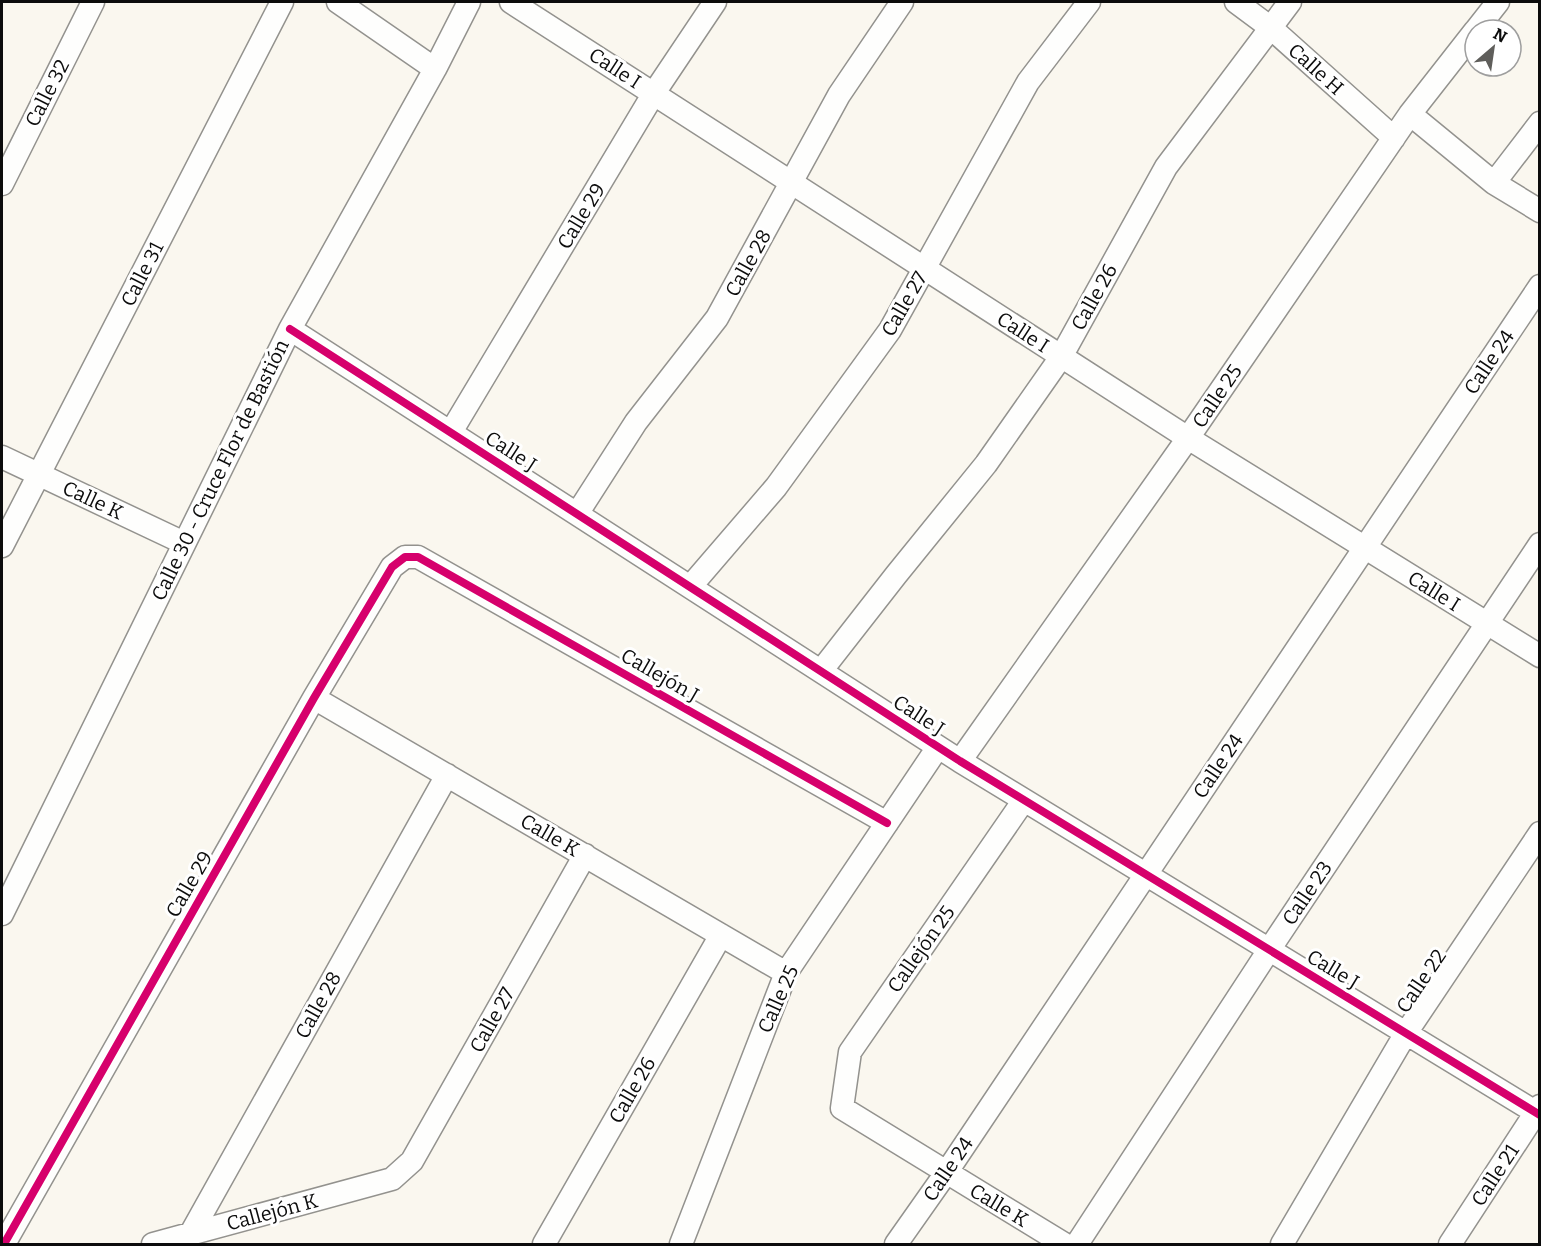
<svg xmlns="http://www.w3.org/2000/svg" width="1541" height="1246" font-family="Bitter,serif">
<rect width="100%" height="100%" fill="#faf7ef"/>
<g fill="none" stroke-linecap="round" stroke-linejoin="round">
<g stroke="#93928e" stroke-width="25">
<path id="minor" d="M338,2L435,69
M511,2L1188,438L1540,656
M1236,2L1271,28L1394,138
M1476,30L1498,2
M1410,114L1494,183L1540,211
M1494,183L1540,123
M2,184L93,2
M290,329L960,761L1540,1115
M451,432L654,93L715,2
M2,457L184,543
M577,514L636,422L717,318L839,95L902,2
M2,546L282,2
M690,587L776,487L890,330L1028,82L1089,2
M821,671L896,575L986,464L1061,357L1166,167L1290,2
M314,698L786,973
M960,761L1188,438L1410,114L1475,31
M1024,800L850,1052L842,1108L1064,1244
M2,914L290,329L435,69L469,2
M190,1235L447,775
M4,1244L314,698L392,567L405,557H418L887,823
M153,1244L392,1179L412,1161L585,855
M544,1244L721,935
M681,1244L786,973L938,747
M896,1244L946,1173L1540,286
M1077,1244L1269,950L1540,544
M1282,1244L1406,1033L1540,833
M1450,1244L1540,1106"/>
</g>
<use href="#minor" stroke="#fefefd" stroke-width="22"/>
<g stroke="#fff" stroke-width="11">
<path id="cycleway" d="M290,329L960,761L1540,1115
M4,1244L314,698L392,567L405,557H418L887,823"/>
</g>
<use href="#cycleway" stroke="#d6006c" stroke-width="8"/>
</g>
<g text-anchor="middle" stroke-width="6" stroke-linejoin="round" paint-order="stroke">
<g font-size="20" fill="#0c0c0c" stroke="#fff">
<text transform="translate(615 68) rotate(33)" y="7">Calle I</text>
<text transform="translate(1316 69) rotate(42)" y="7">Calle H</text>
<text transform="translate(47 93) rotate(-63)" y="7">Calle 32</text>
<text transform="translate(581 216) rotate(-59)" y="7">Calle 29</text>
<text transform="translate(748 263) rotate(-61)" y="7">Calle 28</text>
<text transform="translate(142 274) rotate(-63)" y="7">Calle 31</text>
<text transform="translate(1094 297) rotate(-61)" y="7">Calle 26</text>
<text transform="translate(904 304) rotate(-60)" y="7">Calle 27</text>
<text transform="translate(1023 332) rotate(33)" y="7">Calle I</text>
<text transform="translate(1489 362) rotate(-56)" y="7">Calle 24</text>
<text transform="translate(1217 396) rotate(-56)" y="7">Calle 25</text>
<text transform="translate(511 451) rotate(33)" y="7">Calle J</text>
<text transform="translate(220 470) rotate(-64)" y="7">Calle 30 - Cruce Flor de Bastión</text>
<text transform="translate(93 500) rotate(25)" y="7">Calle K</text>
<text transform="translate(1434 591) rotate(32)" y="7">Calle I</text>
<text transform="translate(660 675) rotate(30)" y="7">Callejón J</text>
<text transform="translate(919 715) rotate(33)" y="7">Calle J</text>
<text transform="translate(1218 766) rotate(-56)" y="7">Calle 24</text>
<text transform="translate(550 835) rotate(30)" y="7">Calle K</text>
<text transform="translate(189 884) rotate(-60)" y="7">Calle 29</text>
<text transform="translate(1307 893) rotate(-56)" y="7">Calle 23</text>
<text transform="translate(921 949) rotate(-55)" y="7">Callejón 25</text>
<text transform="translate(1333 969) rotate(31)" y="7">Calle J</text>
<text transform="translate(1421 981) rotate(-56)" y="7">Calle 22</text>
<text transform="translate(778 999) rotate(-66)" y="7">Calle 25</text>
<text transform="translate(318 1005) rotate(-61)" y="7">Calle 28</text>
<text transform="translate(492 1020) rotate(-61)" y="7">Calle 27</text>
<text transform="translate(632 1090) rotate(-60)" y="7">Calle 26</text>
<text transform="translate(948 1169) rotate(-56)" y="7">Calle 24</text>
<text transform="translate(1495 1175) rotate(-57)" y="7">Calle 21</text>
<text transform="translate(999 1205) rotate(31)" y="7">Calle K</text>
<text transform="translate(272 1212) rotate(-15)" y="7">Callejón K</text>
</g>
</g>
<rect width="1541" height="1246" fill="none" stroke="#0c0c0c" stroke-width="6"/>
<g transform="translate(1493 48) rotate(29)"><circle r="28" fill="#ffffff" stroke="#9e9e9e" stroke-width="1.5"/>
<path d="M0-4.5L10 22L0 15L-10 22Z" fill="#5f5e5b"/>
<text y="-9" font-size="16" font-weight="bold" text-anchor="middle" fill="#0c0c0c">N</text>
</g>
</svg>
